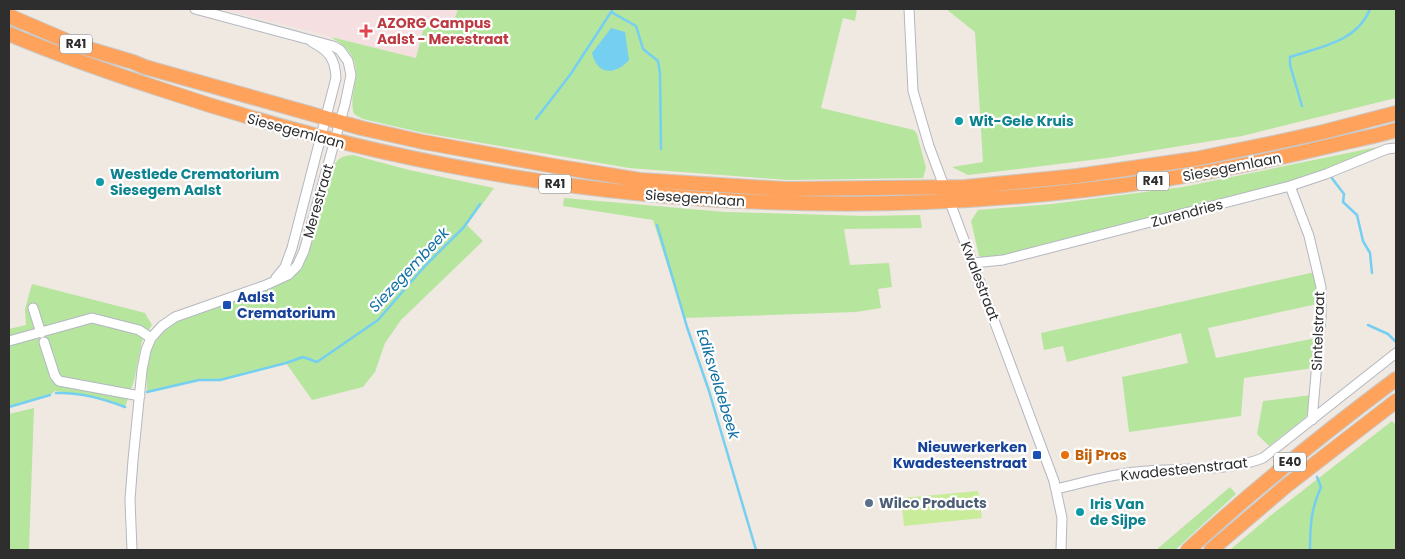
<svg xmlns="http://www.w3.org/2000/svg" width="1405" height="559" font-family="Poppins,sans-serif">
<rect width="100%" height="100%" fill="#efe9e1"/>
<path fill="#f5dfe0" d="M221,9H458L452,26L426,19L416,58Z"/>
<path fill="#b6e59e" d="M458,9H857L855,21L843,18L821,108L914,130L917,134L926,168L923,178L787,180L629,168L424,133L363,119L354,114C347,92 365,73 349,52C345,46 337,41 331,37L416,58L426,19L452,26Z
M946,9H1396V98L1242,136L1107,158L968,175L952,167L983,162L975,32Z
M1392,144L1333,170L1288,185L989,260L979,256L971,221L978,210L1052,204L1183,187Z
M353,155L409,170L494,188L467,225L483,241L401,320L385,343L375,372L363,387L312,400L286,363L220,380H199L147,392C145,359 149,340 177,321L268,289L291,278L300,269L308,253L331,171C337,159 340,156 353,155Z
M564,198L725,212L865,216L920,215L922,228L844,229L850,265L889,263L892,287L878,289L881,308L856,312L684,318L653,220L563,206Z
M1315,272L1317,304L1208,328L1216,358L1316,338L1313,368L1244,378L1241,416L1129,432L1122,377L1188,363L1181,333L1067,362L1063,346L1044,350L1041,333Z
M32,284L145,313L152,325L142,341L134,381L125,407L98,397L55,391L50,395L9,407V329L26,325L25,309Z
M1312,395L1308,413L1305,418L1269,446L1257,434L1263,401Z
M34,408L29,550H9V414Z
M1392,421L1396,425V550H1230L1270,516Z
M1230,487L1236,494L1175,550H1153H1156Z"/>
<path fill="#c9ec9a" d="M978,491L982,518L904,526L901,498Z"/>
<path fill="#75cff0" d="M611,28L625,32L629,60C616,75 597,76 592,53Z"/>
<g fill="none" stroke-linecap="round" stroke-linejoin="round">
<path stroke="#75cff0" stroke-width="2.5" d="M611,12L636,26L643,49L658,61L660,73L661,149
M1302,106L1290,65V57C1320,47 1357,42 1370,9
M536,119L570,75L613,9
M1331,177L1344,194L1343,202L1357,215L1363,241L1370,253L1372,273
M657,225L687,327L709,391L756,550
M1368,325L1388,334L1396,342
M147,392L199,380H220L286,363L303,357L317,362L378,320L424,267L464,227L480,204
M56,393C80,392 103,399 125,407
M9,407L50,395
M1310,550C1310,527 1311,508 1321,487L1317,477"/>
<path stroke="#c8c4bd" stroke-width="14" stroke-dasharray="14 7" stroke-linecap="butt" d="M9,24L49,39"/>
<g stroke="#b4b7c1" stroke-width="11">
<path id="minor" d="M909,9L913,91L929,146L1054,481L1062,518L1061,550
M1290,186L1309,236L1321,287V317L1312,420
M973,263L1003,260L1290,186L1326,174L1387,149L1396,148
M276,278L285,267L292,248L336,78C335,58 329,51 312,42
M33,308L41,333
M9,341L92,318L139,330L151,338
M44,342L55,376L59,381L140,396
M1056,489C1082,483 1109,475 1135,472C1175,467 1226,473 1263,458L1396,353
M132,550L130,500L133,460L142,370L146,350L151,338L162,326L175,317L266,285L288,275L297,266L304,251L345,104L351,75L348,61L340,50L333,46L195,9"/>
</g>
<g stroke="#c9c9c9" stroke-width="16">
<path id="highway" d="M9,16L79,46L133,62L145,67L361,128L423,142L554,166L640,180L786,189L965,187L1077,176L1195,159L1273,143L1323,132L1396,113
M9,34C59,55 111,73 163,90C488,199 820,231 1160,180C1218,171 1276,159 1334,145C1355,140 1376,136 1396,130
M1188,550C1254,489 1324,433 1396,379
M1211,550L1286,486L1396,401"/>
</g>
<use href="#minor" stroke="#fff" stroke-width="9"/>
<use href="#highway" stroke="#ffa35c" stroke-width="14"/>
</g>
<path fill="#e0444e" stroke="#fff" stroke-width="2" d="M363.5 23.5h5v5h5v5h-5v5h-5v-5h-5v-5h5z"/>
<g fill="#0f9aa8" stroke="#fff" stroke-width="2">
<circle cx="959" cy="121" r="5"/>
<circle cx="100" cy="182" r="5"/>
<circle cx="1080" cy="512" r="5"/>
</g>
<g fill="#1a4fb4" stroke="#fff" stroke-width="2">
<rect x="222" y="300" width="10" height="10" rx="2.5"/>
<rect x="1032" y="450" width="10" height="10" rx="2.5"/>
</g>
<circle fill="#e8710a" stroke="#fff" stroke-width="2" cx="1065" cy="455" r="5"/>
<circle fill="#5c6f8a" stroke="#fff" stroke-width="2" cx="869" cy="503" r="5"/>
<g text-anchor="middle" stroke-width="4.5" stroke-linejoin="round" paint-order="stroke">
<g fill="#fff" stroke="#6d6d6d" stroke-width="1">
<rect x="60" y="34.5" width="32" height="19" rx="4"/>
<rect x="1137" y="171.5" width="32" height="19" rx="4"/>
<rect x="539" y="174.5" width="32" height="19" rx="4"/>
<rect x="1274" y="452.5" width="32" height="19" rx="4"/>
</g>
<g font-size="12" font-weight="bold" fill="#2e2e2e">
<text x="76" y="48">R41</text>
<text x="1153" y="185">R41</text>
<text x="555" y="188">R41</text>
<text x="1290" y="466">E40</text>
</g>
<g font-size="14" font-weight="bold" fill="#be3a42" stroke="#fff" text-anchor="start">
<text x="377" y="28">AZORG Campus<tspan x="377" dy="16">Aalst - Merestraat</tspan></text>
</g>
<g font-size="14" font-weight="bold" fill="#0d838f" stroke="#fff" text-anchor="start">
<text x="969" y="126">Wit-Gele Kruis</text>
<text x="110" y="179">Westlede Crematorium<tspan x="110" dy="16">Siesegem Aalst</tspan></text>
<text x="1090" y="509">Iris Van<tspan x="1090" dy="16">de Sijpe</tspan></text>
</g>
<g font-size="14" fill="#2e2e2e" stroke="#fff">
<text transform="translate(296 131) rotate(15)" y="5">Siesegemlaan</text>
<text transform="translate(1232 167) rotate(-11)" y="5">Siesegemlaan</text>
<text transform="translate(695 198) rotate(4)" y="5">Siesegemlaan</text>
<text transform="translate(318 201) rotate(-74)" y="5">Merestraat</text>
<text transform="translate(1187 213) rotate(-15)" y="5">Zurendries</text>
<text transform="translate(980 281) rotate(69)" y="5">Kwalestraat</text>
<text transform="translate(1318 331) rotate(-88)" y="5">Sintelstraat</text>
<text transform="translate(1184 469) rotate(-6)" y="5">Kwadesteenstraat</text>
</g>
<g font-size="14" font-weight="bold" fill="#164399" stroke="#fff" text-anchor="start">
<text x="237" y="302">Aalst<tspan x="237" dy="16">Crematorium</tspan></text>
<text x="1027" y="452" text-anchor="end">Nieuwerkerken<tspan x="1027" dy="16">Kwadesteenstraat</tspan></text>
</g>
<g font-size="14" font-weight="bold" fill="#c56008" stroke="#fff" text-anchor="start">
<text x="1075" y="460">Bij Pros</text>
</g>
<g font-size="14" font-weight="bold" fill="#4e5e75" stroke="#fff" text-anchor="start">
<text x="879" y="508">Wilco Products</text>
</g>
<g font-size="15" font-style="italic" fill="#0d6fa3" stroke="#fff">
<text transform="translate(409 270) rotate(-47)" y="5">Siezegembeek</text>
<text transform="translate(718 384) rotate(73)" y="5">Ediksveldebeek</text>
</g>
</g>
<rect width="1405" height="559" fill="none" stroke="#2e2e2e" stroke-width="20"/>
</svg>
